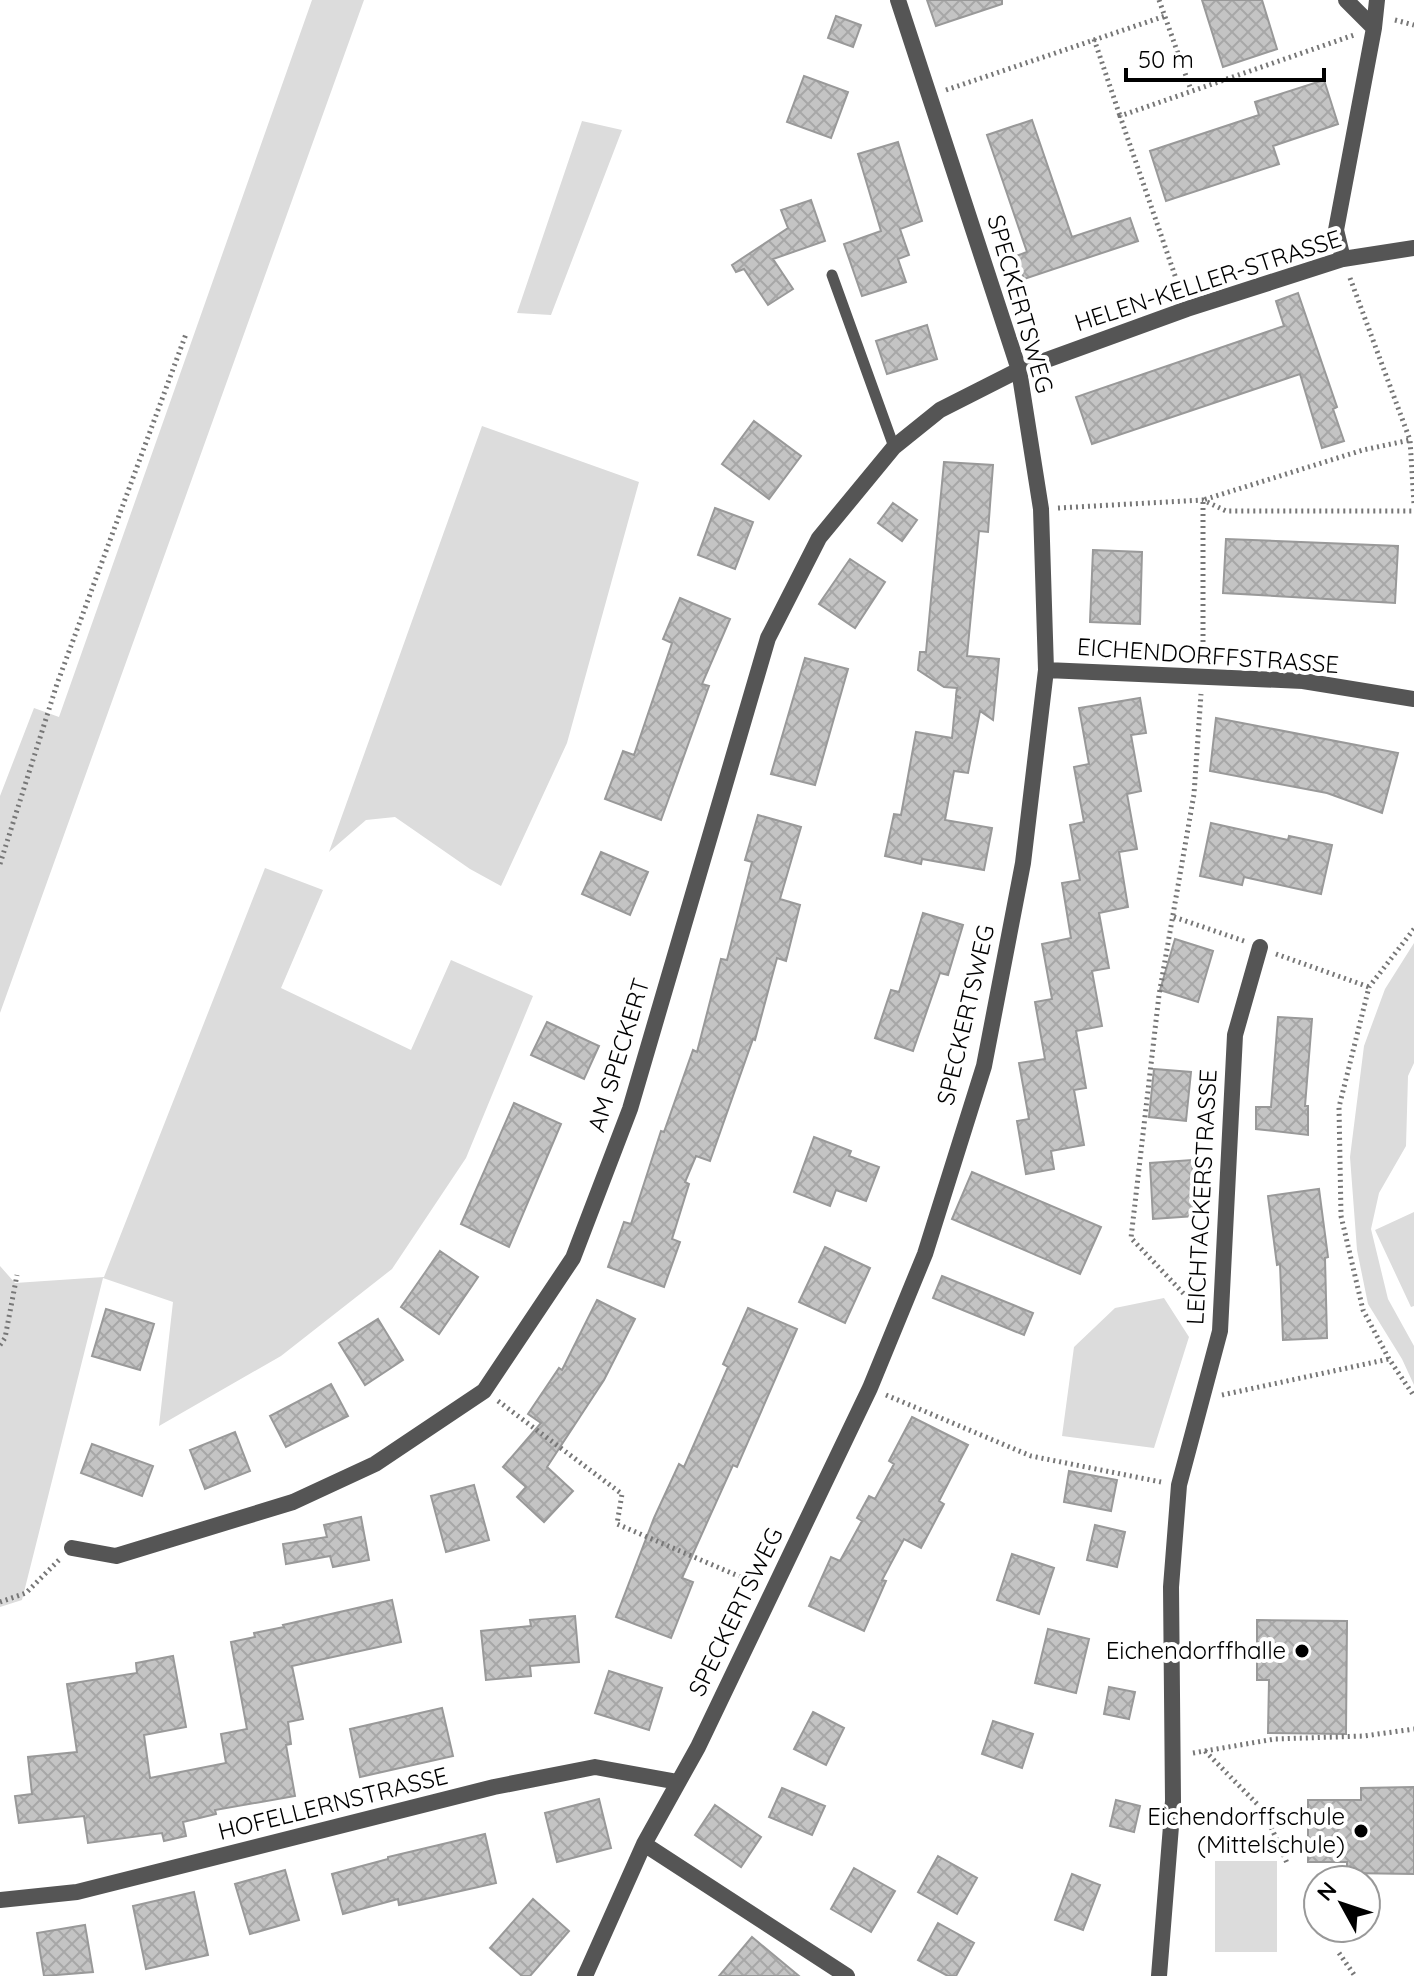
<svg xmlns="http://www.w3.org/2000/svg" width="1414" height="1976" font-family="Quicksand,sans-serif">
<defs>
<pattern id="building-cross-hatch" width="8" height="8" patternUnits="userSpaceOnUse" patternTransform="scale(2)"><rect width="8" height="8" fill="#c4c4c4"/><path d="M0 0l8 8M0 8l8-8" fill="none" stroke="#a7a7a7"/></pattern>
</defs>
<rect width="100%" height="100%" fill="#fff"/>
<path fill="#dcdcdc" d="M312,0H364L0,1013V796L34,708L59,717Z
M582,121L622,130L551,315L517,313Z
M482,426L639,482L567,743L501,886L470,869L395,817L366,820L329,852Z
M265,868L323,890L281,988L411,1050L451,960L533,996L466,1158L392,1269L281,1356L159,1426L173,1302L103,1278L22,1600L0,1607V1266L15,1283L104,1277Z
M1414,943V1063L1408,1076L1406,1146L1379,1193L1371,1229L1388,1299L1414,1346V1385L1402,1359L1368,1304L1357,1250L1350,1157L1364,1046L1385,989Z
M1414,1212V1306L1411,1307L1375,1230Z
M1164,1298L1189,1337L1154,1448L1062,1436L1074,1347L1115,1308Z
M1215,1861H1277V1952H1215Z"/>
<path fill="url(#building-cross-hatch)" stroke="#999" stroke-width="2" d="M927,0H1002V4L936,26Z
M1202,0H1262L1277,49L1223,67Z
M836,16L861,25L853,47L828,38Z
M804,76L848,92L831,138L787,122Z
M1324,80L1338,124L1273,146L1279,164L1166,201L1150,151L1259,115L1255,102Z
M1032,120L1072,237L1130,218L1138,241L1024,279L1016,256L1027,252L987,135Z
M898,142L922,221L900,229L909,255L898,259L906,282L862,296L844,244L881,231L858,154Z
M811,200L825,241L773,259L793,289L768,305L744,269L736,272L732,265L788,228L781,210Z
M1298,293L1337,407L1333,409L1344,441L1322,448L1300,374L1092,444L1076,397L1284,326L1276,301Z
M927,325L937,359L887,374L876,341Z
M754,421L801,456L769,499L722,464Z
M944,462L993,465L988,532L979,531L967,656L999,659L993,720L980,711L968,773L954,771L945,820L992,828L984,870L922,859L921,864L885,856L894,814L901,815L916,732L952,738L956,697L961,698L956,695L957,688L944,687L918,670L920,652H926Z
M893,503L917,520L902,541L878,523Z
M715,508L753,522L735,569L698,555Z
M1226,539L1398,546L1395,603L1223,593Z
M1093,550L1142,552L1140,624L1090,622Z
M850,559L885,582L855,628L819,604Z
M680,598L730,619L702,684L709,686L661,820L605,799L623,751L634,755L672,643L663,639Z
M805,658L848,669L815,785L771,774Z
M1140,698L1146,733L1131,735L1141,791L1127,794L1137,849L1119,852L1128,907L1099,913L1109,968L1092,971L1102,1026L1076,1031L1086,1088L1074,1090L1084,1145L1051,1151L1054,1169L1026,1174L1017,1121L1029,1119L1019,1063L1045,1059L1035,1002L1052,999L1042,944L1071,938L1062,883L1080,880L1070,825L1084,822L1074,767L1089,764L1079,708Z
M1216,718L1398,753L1382,813L1327,793L1210,771Z
M758,815L801,827L780,899L800,905L786,961L777,958L755,1040L753,1039L710,1161L696,1156L685,1182L689,1184L672,1239L680,1242L664,1287L608,1267L624,1222L631,1224L661,1131L664,1132L693,1050L697,1052L721,959L727,960L752,862L745,860Z
M1211,823L1288,840L1289,836L1332,845L1321,894L1244,877L1242,885L1200,876Z
M601,852L648,872L630,915L582,894Z
M923,913L963,925L948,975L940,973L913,1051L875,1038L891,990L899,992Z
M1175,939L1213,951L1198,1002L1160,990Z
M1278,1017L1312,1019L1305,1106H1308V1135L1256,1129V1107H1271Z
M547,1022L599,1046L584,1079L531,1055Z
M1154,1069L1191,1072L1186,1121L1149,1117Z
M514,1103L561,1124L509,1247L461,1224Z
M814,1137L851,1151L849,1156L879,1167L866,1201L836,1190L830,1206L794,1192Z
M1192,1160L1195,1216L1153,1219L1150,1163Z
M972,1172L1101,1227L1080,1274L952,1219Z
M1319,1189L1328,1257L1325,1258L1327,1338L1283,1340L1280,1264L1277,1265L1268,1196Z
M825,1247L870,1268L845,1323L799,1302Z
M440,1251L478,1277L439,1334L401,1307Z
M942,1276L1033,1313L1024,1335L933,1298Z
M597,1300L635,1319L604,1380L547,1467L573,1491L544,1522L517,1497L526,1487L503,1467L541,1423L528,1414L559,1368L562,1370Z
M748,1308L797,1329L737,1467L733,1465L682,1578L693,1582L671,1638L616,1617L654,1518L679,1464L684,1467L728,1367L723,1364Z
M106,1309L154,1324L140,1370L92,1356Z
M378,1319L403,1360L365,1385L339,1343Z
M331,1384L348,1416L286,1447L270,1416Z
M912,1417L968,1445L939,1501L944,1504L921,1548L904,1539L882,1580L886,1581L864,1631L809,1606L831,1557L840,1561L862,1521L857,1518L869,1496L875,1499L894,1464L889,1461Z
M235,1432L250,1471L205,1489L190,1450Z
M92,1444L153,1466L142,1496L81,1473Z
M1069,1471L1117,1480L1111,1511L1064,1502Z
M474,1485L489,1540L446,1552L431,1496Z
M361,1517L369,1560L333,1567L330,1556L286,1564L283,1544L327,1537L324,1525Z
M1095,1525L1125,1532L1117,1567L1087,1560Z
M1012,1554L1054,1568L1039,1614L997,1600Z
M392,1600L401,1642L292,1666L303,1719L288,1722L291,1744L286,1745L295,1796L215,1810L216,1814L183,1822L186,1836L164,1841L162,1833L88,1843L84,1816L19,1823L15,1796L32,1794L28,1757L77,1752L67,1684L137,1673L136,1663L173,1656L186,1727L144,1735L150,1778L226,1763L221,1734L247,1729L231,1642L255,1637L254,1633L284,1627L283,1625Z
M575,1616L579,1662L530,1666L531,1676L486,1680L481,1631L531,1626L530,1620Z
M1257,1620L1347,1621L1346,1734L1268,1733L1269,1680H1257Z
M1048,1629L1089,1639L1076,1693L1035,1683Z
M609,1671L662,1688L649,1730L595,1713Z
M1109,1687L1135,1692L1129,1719L1104,1714Z
M442,1708L453,1756L360,1777L350,1729Z
M813,1712L844,1728L826,1765L794,1749Z
M993,1721L1033,1734L1022,1768L982,1754Z
M1414,1787V1874L1347,1873V1862H1308V1800H1361V1788Z
M782,1788L825,1806L812,1835L769,1817Z
M599,1799L611,1848L557,1862L545,1813Z
M1116,1800L1140,1806L1134,1832L1110,1826Z
M715,1805L761,1837L741,1867L695,1835Z
M485,1834L496,1883L399,1905L398,1899L343,1914L332,1874L388,1859V1857Z
M938,1856L977,1878L957,1914L918,1892Z
M854,1868L895,1891L871,1932L831,1909Z
M285,1870L299,1920L250,1934L235,1884Z
M1072,1874L1100,1885L1083,1930L1055,1920Z
M194,1892L208,1955L146,1969L133,1906Z
M533,1899L569,1931L530,1976H522L490,1948Z
M938,1923L974,1943L956,1976H948L918,1960Z
M85,1925L93,1972L44,1976L37,1933Z
M752,1937L799,1976H719Z"/>
<g fill="none" stroke-linecap="round" stroke-linejoin="round">
<path stroke="#777" stroke-width="5" stroke-dasharray="2 4" stroke-linecap="butt" d="M1159,0L1191,90
M1395,20L1414,25
M1094,39L1120,116
M946,90L1165,16
M1350,278L1410,440L1414,504
M1181,293L1120,116L1354,35
M1058,508L1203,500L1226,511H1414
M1203,660V500L1363,450L1410,440
M0,864L57,684L186,334
M1174,917L1244,941
M1414,929L1369,987L1339,1107L1341,1216L1363,1310L1389,1359L1414,1396
M1276,954L1369,987
M1200,1311L1131,1238L1159,995L1194,794L1201,694
M0,1345L5,1338L17,1275
M886,1395L1031,1456L1161,1482
M1222,1395L1389,1359
M498,1401L622,1494L617,1524L757,1584
M0,1602L26,1593L60,1559
M1205,1751L1264,1811L1287,1863
M1193,1753L1275,1739L1364,1736L1414,1729
M1339,1953L1355,1976"/>
<path stroke="#555" stroke-width="11" d="M832,275L894,447"/>
<path stroke="#555" stroke-width="16" d="M1346,0L1374,28
M1343,259L1336,230L1374,28L1377,0
M1046,670L1303,681L1414,699
M72,1548L116,1556L293,1502L375,1464L484,1391L573,1258L630,1109L768,638L819,538L894,447L940,410L1019,370L1187,309L1343,259L1414,248
M644,1844L847,1976
M0,1900L77,1892L494,1787L595,1767L678,1782
M585,1976L644,1844L698,1747L870,1388L925,1254L984,1066L1023,863L1046,670L1041,509L1019,370L898,0
M1159,1976L1173,1801L1171,1587L1179,1485L1220,1331L1235,1035L1260,947"/>
</g>
<g fill="#000" stroke="#fff" stroke-width="3">
<circle cx="1302" cy="1651" r="8"/>
<circle cx="1361" cy="1831" r="8"/>
</g>
<g text-anchor="middle" stroke-width="8" stroke-linejoin="round" paint-order="stroke">
<g font-size="24" fill="#000" stroke="#fff">
<text transform="translate(1208 281) rotate(-18)" y="8">HELEN-KELLER-STRASSE</text>
<text transform="translate(1020 304) rotate(74)" y="8">SPECKERTSWEG</text>
<text transform="translate(1208 656) rotate(4)" y="8">EICHENDORFFSTRASSE</text>
<text transform="translate(966 1015) rotate(-77)" y="8">SPECKERTSWEG</text>
<text transform="translate(619 1055) rotate(-73)" y="8">AM SPECKERT</text>
<text transform="translate(1202 1197) rotate(-87)" y="8">LEICHTACKERSTRASSE</text>
<text transform="translate(736 1612) rotate(-64)" y="8">SPECKERTSWEG</text>
<text transform="translate(333 1804) rotate(-14)" y="8">HOFELLERNSTRASSE</text>
</g>
<g font-size="24" fill="#000" stroke="#fff" text-anchor="end">
<text x="1286" y="1659">Eichendorffhalle</text>
<text x="1345" y="1825">Eichendorffschule<tspan x="1345" dy="28">(Mittelschule)</tspan></text>
</g>
</g>
<g transform="translate(1342 1904) rotate(310)"><circle r="38" fill="#ffffff" stroke="#999999" stroke-width="2"/>
<path d="M0-6L14 30L0 20L-14 30Z" fill="#000000"/>
<text y="-12" font-size="22" font-weight="bold" text-anchor="middle" fill="#000000">N</text>
</g>
<path d="M1126 68v12h198v-12" fill="none" stroke="#000000" stroke-width="4"/>
<text x="1138" y="68" font-size="24" fill="#000000" stroke="#ffffff" stroke-width="6" paint-order="stroke">50 m</text>
</svg>
